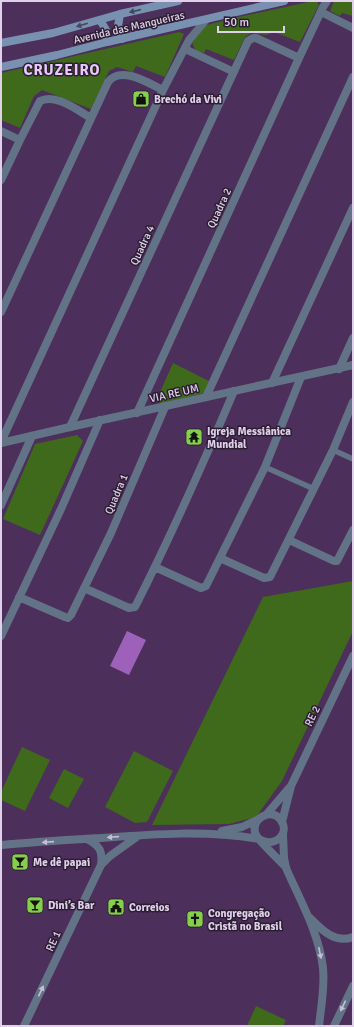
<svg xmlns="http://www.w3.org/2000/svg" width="354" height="1027" font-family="Signika,sans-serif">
<rect width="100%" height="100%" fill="#4c2f5b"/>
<path fill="#3f6a1b" d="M313,1H317L319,5L300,42L274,32L266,35L251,33L245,37L234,60L206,49L204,53L196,51L192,43L203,26L234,18Z
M334,1H353V16L342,13L340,16L330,11Z
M179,32L184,34L165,77L136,66L133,72L117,67L109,71L91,109L42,90L34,96L20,128L1,120V73Z
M173,363L211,382L205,393L161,404L157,399Z
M77,435L83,441L40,535L3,519L35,444Z
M353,581V631L282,781L256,817L229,824L152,825L263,597Z
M22,747L50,760L25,811L1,800V792Z
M134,751L173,771L147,822L135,823L105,807Z
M64,769L84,779L68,808L49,798Z
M256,1006L286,1020L283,1026H247Z"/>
<path fill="#9d61ba" d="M127,631L146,640L129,675L110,666Z"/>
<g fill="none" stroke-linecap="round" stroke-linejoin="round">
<path stroke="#637387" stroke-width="5.5" d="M333,450L353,459
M265,467L314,489"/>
<path stroke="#637387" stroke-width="8" d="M321,12L353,28
M185,49L234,72
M1,131L20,140
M1,180L20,140L40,101C55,93 77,110 91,118
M1,312L108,82C121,65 148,83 163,90
M339,369L353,338
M272,383L353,208
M206,397L353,77
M137,413L299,58L323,7L327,1
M70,427L248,41L253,38H256L299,58
M1,442L163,90L189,40L206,20
M1,505L32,436
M289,540L334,561H337L353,530
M220,558L264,578L270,577L333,450L353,402
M155,567L201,588L206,586L265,467L301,377
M84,588L129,608L135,607C171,536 203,464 234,391
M19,597L65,617L68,618L71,615L111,533L165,407
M1,636L61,509L100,420"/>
<path stroke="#637387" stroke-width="8" d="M1,443L70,427L353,365
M266,815L289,788
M282,822L291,786L353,656
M222,831L242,827L259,819
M283,834L284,858L286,868C300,900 319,933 323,968C325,987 321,1007 319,1026
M87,839C100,846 103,851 101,865
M261,840C276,848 291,832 280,819C270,807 249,820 256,835C260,842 279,860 286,867
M1,845C34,842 68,840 101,838C154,834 207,830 259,839
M310,918C322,930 335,944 353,937
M24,1026L101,865L110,856L138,836
M334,1026L353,986"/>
<path stroke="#7891b0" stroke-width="8" d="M120,14L118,26L122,39
M100,20L106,30L107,42
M1,43L53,33L120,14L178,1
M1,67L57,55L107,42L284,1"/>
</g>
<defs><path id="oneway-solid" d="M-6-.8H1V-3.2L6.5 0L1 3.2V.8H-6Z"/></defs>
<g fill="#46465e">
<use href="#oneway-solid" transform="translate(135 11) rotate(167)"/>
<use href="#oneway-solid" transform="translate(82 25) rotate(164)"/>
</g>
<g fill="#c8bdd6">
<use href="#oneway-solid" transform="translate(113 837) rotate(176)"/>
<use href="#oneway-solid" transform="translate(48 842) rotate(176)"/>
<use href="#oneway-solid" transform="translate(320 953) rotate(78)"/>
<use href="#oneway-solid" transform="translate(41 991) rotate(-65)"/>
<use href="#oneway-solid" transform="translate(343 1006) rotate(116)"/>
</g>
<defs>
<g id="shop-square" transform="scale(0.9)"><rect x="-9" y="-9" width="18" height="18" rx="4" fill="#86cf4b" stroke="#2b1e32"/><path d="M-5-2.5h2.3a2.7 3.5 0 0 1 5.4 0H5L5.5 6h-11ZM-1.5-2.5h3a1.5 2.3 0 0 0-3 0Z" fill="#111"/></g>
<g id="temple-square" transform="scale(0.9)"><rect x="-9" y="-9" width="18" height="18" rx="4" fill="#86cf4b" stroke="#2b1e32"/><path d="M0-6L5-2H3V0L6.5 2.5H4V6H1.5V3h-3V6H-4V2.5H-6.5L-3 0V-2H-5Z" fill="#111"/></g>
<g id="bar-square" transform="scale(0.9)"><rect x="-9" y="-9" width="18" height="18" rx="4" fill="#86cf4b" stroke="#2b1e32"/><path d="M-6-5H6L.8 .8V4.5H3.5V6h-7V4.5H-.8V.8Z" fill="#111"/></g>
<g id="civic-square" transform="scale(0.9)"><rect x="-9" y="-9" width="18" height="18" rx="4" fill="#86cf4b" stroke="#2b1e32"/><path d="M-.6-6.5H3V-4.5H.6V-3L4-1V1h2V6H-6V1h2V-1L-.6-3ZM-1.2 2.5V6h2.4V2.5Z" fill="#111"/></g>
<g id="church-square" transform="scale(0.9)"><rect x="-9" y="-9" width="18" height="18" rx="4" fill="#86cf4b" stroke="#2b1e32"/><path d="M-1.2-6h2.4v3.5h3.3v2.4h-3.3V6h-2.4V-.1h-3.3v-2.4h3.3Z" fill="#111"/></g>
</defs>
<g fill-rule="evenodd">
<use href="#shop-square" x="141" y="99"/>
<use href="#temple-square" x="194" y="437"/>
<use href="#bar-square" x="20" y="862"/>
<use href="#bar-square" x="35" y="905"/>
<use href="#civic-square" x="116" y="907"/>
<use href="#church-square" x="195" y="919"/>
</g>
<g text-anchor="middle" stroke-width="3" stroke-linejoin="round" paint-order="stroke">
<g font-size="11" fill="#e1d0ea" stroke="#2b1e32">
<text transform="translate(129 27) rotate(-13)" y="4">Avenida das Mangueiras</text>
<text transform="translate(219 208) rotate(-65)" y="4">Quadra 2</text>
<text transform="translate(142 245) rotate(-65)" y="4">Quadra 4</text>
<text transform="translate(174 393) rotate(-13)" y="4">VIA RE UM</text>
<text transform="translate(116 494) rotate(-67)" y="4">Quadra 1</text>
<text transform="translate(312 716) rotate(-64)" y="4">RE 2</text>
<text transform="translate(53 941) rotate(-65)" y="4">RE 1</text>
</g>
<g font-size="11" font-weight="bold" fill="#e1d0ea" stroke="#2b1e32" text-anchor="start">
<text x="154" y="103">Brechó da Vivi</text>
<text x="207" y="435">Igreja Messiânica<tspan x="207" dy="13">Mundial</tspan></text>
<text x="33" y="866">Me dê papai</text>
<text x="48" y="909">Dini’s Bar</text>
<text x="129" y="911">Correios</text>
<text x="208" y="917">Congregação<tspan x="208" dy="13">Cristã no Brasil</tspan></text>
</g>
<g font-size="15" font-weight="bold" letter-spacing="1" fill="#eac7fd" stroke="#2b1e32">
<text x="62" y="75">CRUZEIRO</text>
</g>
</g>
<rect width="354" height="1027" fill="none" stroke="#e1d0ea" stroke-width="4"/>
<path d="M218 26v6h66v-6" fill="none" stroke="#e1d0ea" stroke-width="2"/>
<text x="224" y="26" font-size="12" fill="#e1d0ea" stroke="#2b1e32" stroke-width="3" paint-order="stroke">50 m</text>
</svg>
